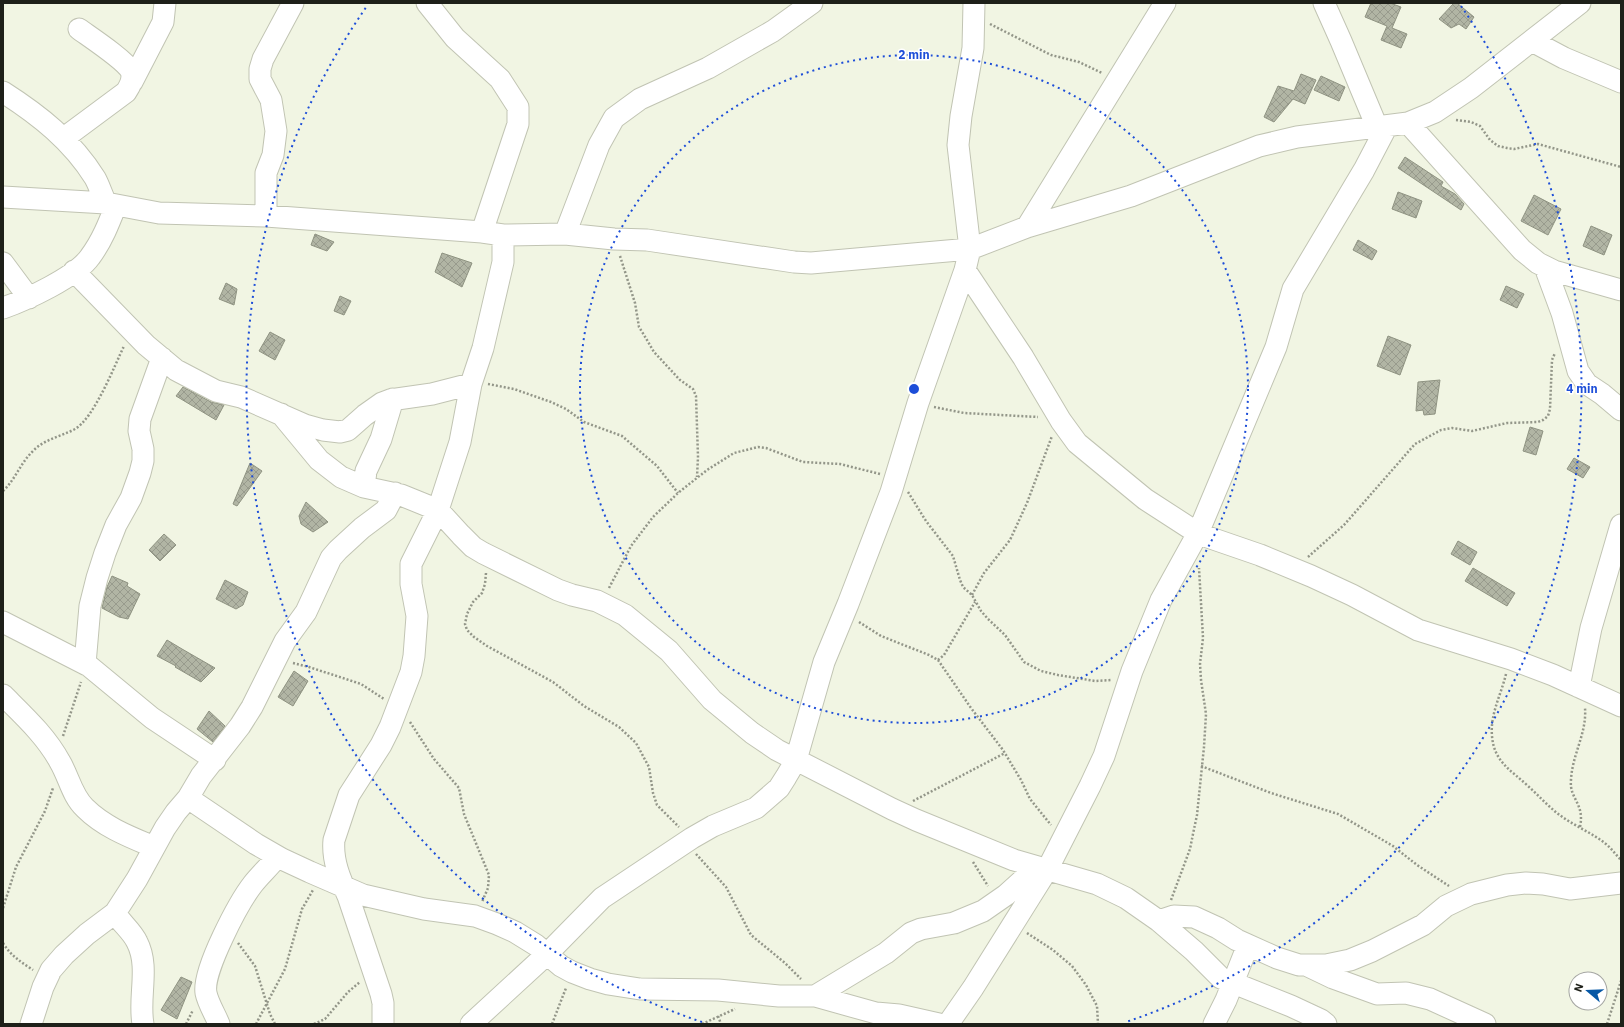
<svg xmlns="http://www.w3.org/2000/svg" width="1624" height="1027" font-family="'IBM Plex Sans',sans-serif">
<defs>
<pattern id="building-cross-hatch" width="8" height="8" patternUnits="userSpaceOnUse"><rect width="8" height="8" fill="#b1b5a4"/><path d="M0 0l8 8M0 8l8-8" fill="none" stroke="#989b8d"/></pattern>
</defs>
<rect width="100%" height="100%" fill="#f1f5e3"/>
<path fill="url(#building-cross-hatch)" stroke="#8f9382" d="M1371,3H1390L1401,7L1392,28L1407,34L1401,48L1381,40L1387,26L1365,17Z
M1454,3H1457L1474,17L1466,29L1459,24L1451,28L1439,19Z
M1301,74L1316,80L1305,104L1293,99L1274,122L1264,117L1278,86L1294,91Z
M1321,76L1345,87L1339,101L1314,90Z
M1405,157L1443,182L1441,186L1455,194L1464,204L1461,210L1398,168Z
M1398,192L1422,201L1416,218L1392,209Z
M1534,195L1561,209L1548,235L1521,221Z
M1591,226L1612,235L1604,255L1583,246Z
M315,234L334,242L327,251L311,245Z
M1358,240L1377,251L1372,260L1353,250Z
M442,253L472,263L462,287L435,272Z
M226,283L237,289L234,305L219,299Z
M1506,286L1524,294L1517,308L1500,300Z
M340,296L351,301L344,315L334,311Z
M270,332L285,340L275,360L259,351Z
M1388,336L1411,345L1400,375L1377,366Z
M1440,380L1435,414L1424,415L1423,410L1416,411L1418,382Z
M183,387L211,402L224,405L216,420L176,396Z
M1530,427L1543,431L1536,455L1523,451Z
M1574,458L1590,467L1583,478L1567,469Z
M250,463L262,471L237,506L233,504Z
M306,502L328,522L313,532L301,524L299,516Z
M164,534L176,545L160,561L149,550Z
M1458,541L1477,552L1470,565L1451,554Z
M1473,568L1515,593L1507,606L1465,581Z
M112,576L128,583L127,586L140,594L128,619L119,617L102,608L107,587Z
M225,580L248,592L243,605L236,609L216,599Z
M167,640L182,649L215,668L201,682L175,667L176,666L157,656Z
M294,671L308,681L293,706L278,697Z
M209,711L225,726L213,742L197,729Z
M181,977L192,982L177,1019L161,1010Z"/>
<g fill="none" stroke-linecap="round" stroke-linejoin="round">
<g stroke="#c1c4b3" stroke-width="23">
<path id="minor" d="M427,3L455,38L500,79L518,107V124L482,232
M1324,3L1341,41L1377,127
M1532,41L1564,58L1621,82
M132,82L163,22L165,3
M3,92C39,115 72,141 95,178C99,185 102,195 106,203
M1408,123L1522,250L1538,263L1554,271L1621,290
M64,138L126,92C130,86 134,79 131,71C125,60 90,37 79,29
M3,197L106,203L159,213L266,216L482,232L503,235L565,234L614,239L647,240L794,262L811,263L970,249L1027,227L1131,196L1259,146L1297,137L1408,123L1435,112L1471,88L1580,3
M266,216V173L273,155L276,131L271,100L260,79V69L263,59L293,3
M1027,227L1165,3
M565,234L599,145L614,118L640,99L708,68L773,31L812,3
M3,263L29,298
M1545,267L1562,313L1578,371L1587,384L1602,394L1621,410
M965,270L1023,357L1061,421L1077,443L1145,499L1199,534L1260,555L1311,576L1352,595L1418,630L1511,659L1553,675L1621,706
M74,271L146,345L176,370L216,391L241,397L305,425L323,430L340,432L348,430L365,415L382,403L390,400L432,394L471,384
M3,308C26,300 76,277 90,257C102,241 109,223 116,205
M281,414L319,460L341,477L364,487L401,495L438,510L461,535L473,547L483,553L558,590L572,595L597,601L625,615L669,651L712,700L752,733L777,750L892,809L916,820L1014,860L1097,884L1126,898L1159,921L1194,951L1221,978L1291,1006L1321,1020L1326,1024
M364,487L366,471L381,439L393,399
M3,622L89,666L152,718L215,760
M85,664L90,606L97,578L105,553L116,525L131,498L140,473L143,461V449L139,431L140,419L162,358
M1579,687L1591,628L1621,525
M3,695C24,716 46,736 60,762C69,777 72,796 85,808C104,827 130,837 154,847
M188,798L256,844L282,859L310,872L363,895L424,909L475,916L497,924L515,932L536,945L561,966L572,972L590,979L608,984L640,989L718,990L779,996H815L876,1013L899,1015L939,1024
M115,913C121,923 132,931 137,942C150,967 138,997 143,1024
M1159,921L1174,916L1194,917L1218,928L1237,940L1277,958L1299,965H1326L1350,960L1372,951L1423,925L1446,906L1471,894L1507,885L1526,883L1543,884L1570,889L1621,883
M1308,966L1333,978L1377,994L1406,993L1430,999L1485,1024
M815,996L886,953L911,933L921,929L954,923L983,911L1006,895L1037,867
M31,1024L43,987L51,970L64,955L87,934L115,913L137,879L165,828L176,812L188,798L201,776L240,726L252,707L285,641L306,612L331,558L338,550L362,528L386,510L395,493
M219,1024C215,1014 208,1003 206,993C202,971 239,902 253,884C260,875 270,866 277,857
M383,1024V1003L381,994L348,896C340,879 332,860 334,840L349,795L381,745L390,727L411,672L414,656L417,616L411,584V564L438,510L460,442L471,384L483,348L503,262V235
M471,1024L546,955L602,898L692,838L713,826L756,808L779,788L786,777L796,760L824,662L848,604L891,492L918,403L965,270L970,249L958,145L961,116L973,48L974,3
M948,1024L973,988L1047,870L1090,786L1104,756L1132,671L1161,600L1198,533L1276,347L1293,289L1364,170L1387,126
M1214,1024L1226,1000L1248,945"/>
</g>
<path stroke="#939689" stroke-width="2.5" stroke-dasharray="2 2" stroke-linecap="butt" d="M990,24L1051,55L1079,62L1102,73
M1456,120L1471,122L1480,126L1490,140L1498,146L1507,148L1514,149L1538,144L1621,167
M620,256L635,303L639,327L644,335L654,352L680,380L693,389L696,396L698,457L697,477
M488,384L514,389L551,402L566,409L584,422L622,436L657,466L678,493
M934,407L964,413L1038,417
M3,491C15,480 20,464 32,452C44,439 60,437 75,429C94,418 114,367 124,346
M908,492L926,521L953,556L960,580L963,587L972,595L981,611L988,619L1005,635L1024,662L1041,671L1058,675L1095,681L1111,680
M1308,557L1344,525L1415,444L1441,430L1452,428L1472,431L1507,423L1538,422L1543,420L1548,416L1550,409L1552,360L1555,353
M486,573L485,584L482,593L473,602L467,614L465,624L467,630L474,637L487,646L553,682L584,706L619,727L636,743L649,767L653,793L657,805L679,827
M609,588L631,546L653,517L678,493L707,470L734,453L758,447L766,448L803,462L840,464L880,474
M972,595L984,573L1010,540L1027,503L1052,436
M859,622L881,636L929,655L938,660L971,708L1003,750L1021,780L1030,799L1051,825
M938,660L944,655L975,602
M293,663L309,667L361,684L384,699
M1506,674C1501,695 1490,714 1492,736C1494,762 1511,770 1528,786C1538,795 1547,805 1557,813C1572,825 1591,832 1606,844C1612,849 1616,855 1621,860
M410,722L434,759L459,788L464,814L489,875L488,888L482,902
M63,736L81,682
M1201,766L1271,793L1338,814L1393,846L1417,865L1449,886
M913,801L1005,753
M1580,827C1585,803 1569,799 1571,780C1572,755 1587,733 1585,708
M696,854L726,887L751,935L785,963L801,979
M973,862L988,886
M1171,900L1190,849L1193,834L1197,815L1204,747L1206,714L1201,680L1200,664L1203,638L1199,568
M3,908L16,867L45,811L53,788
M1027,933L1053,950L1072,966L1086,985L1097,1006L1098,1024
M3,943C11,956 21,962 33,970
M238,943L255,966L270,1014L275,1024
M718,1016L721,1024
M186,1024L193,1010
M256,1024L285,969L302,909L313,890
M314,1024L325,1019L348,992L360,982
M552,1024L566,988
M702,1024L735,1009
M1607,1024L1621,981"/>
<use href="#minor" stroke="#fff" stroke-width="21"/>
</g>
<g fill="none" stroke="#1d4ed8" stroke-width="2" stroke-dasharray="2 4">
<circle cx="914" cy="389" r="334"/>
<path d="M702 1022A668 668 0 0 1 367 6M1461 6A668 668 0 0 1 1126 1022"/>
</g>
<circle cx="914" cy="389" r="6" fill="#1d4ed8" stroke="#fff" stroke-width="2"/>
<g font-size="12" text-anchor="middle" font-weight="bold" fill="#1d4ed8" stroke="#fff" stroke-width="3" stroke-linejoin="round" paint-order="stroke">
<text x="914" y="59">2 min</text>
<text x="1582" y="393">4 min</text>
</g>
<rect width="1624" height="1027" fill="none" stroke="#1e2019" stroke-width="8"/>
<g transform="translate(1588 991) rotate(289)"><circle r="19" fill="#ffffff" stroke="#a5a6a3"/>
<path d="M0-3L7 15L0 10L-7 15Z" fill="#0658a6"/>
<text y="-6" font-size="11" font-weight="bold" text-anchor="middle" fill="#1e2019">N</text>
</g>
</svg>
